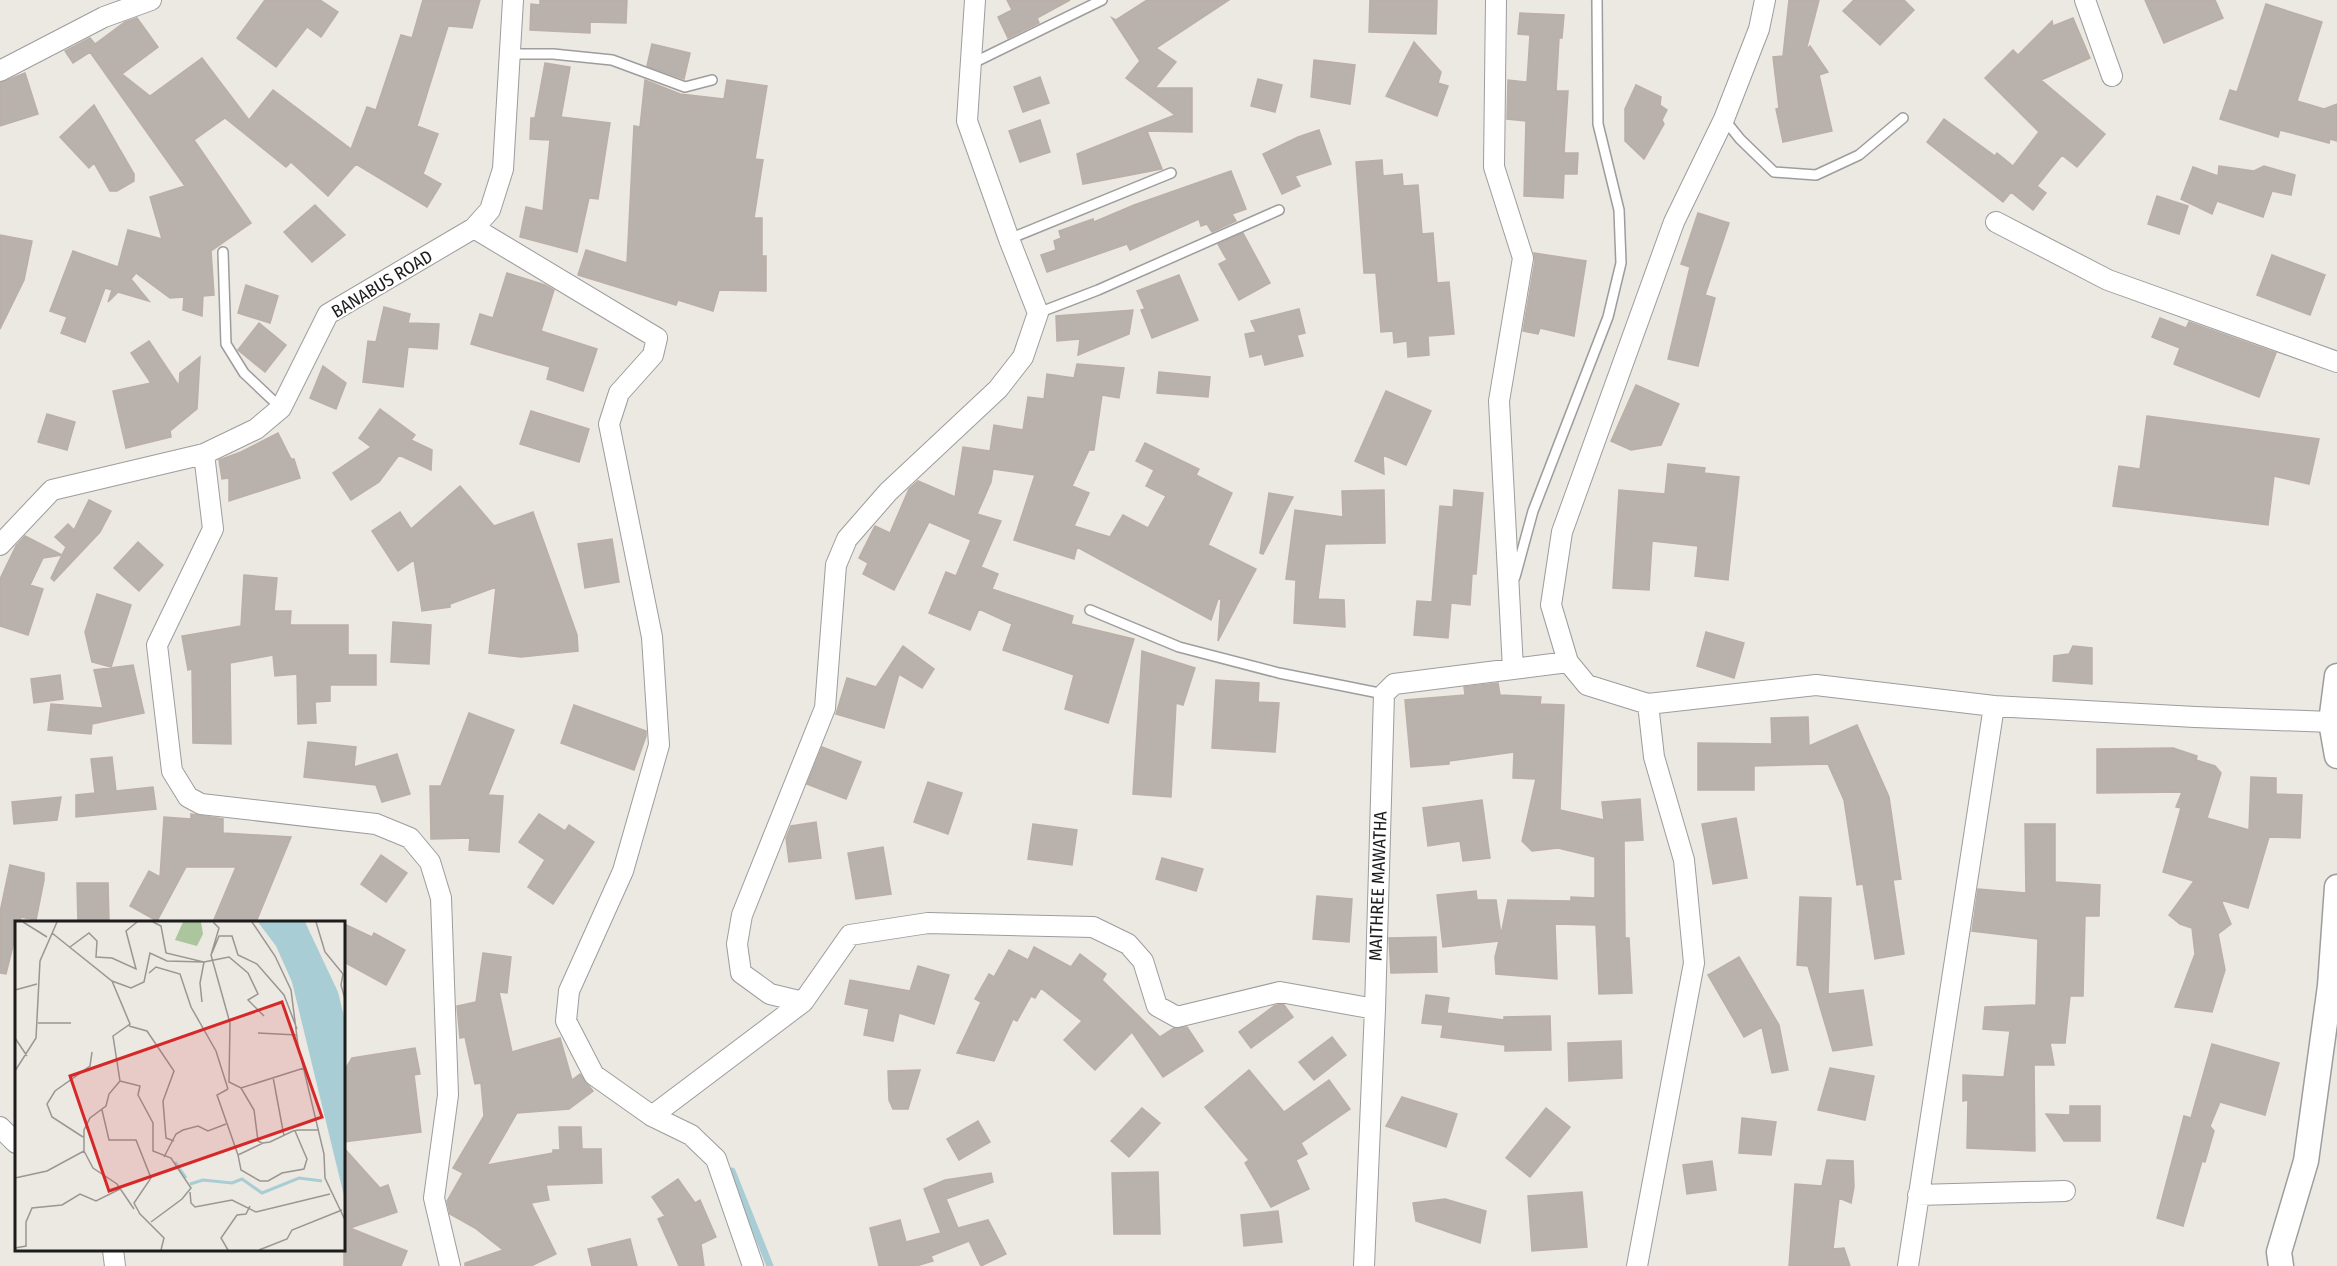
<svg xmlns="http://www.w3.org/2000/svg" width="2337" height="1266" font-family="'Fira Sans Condensed',sans-serif">
<rect width="100%" height="100%" fill="#ece8e2"/>
<g fill="none" stroke-linecap="round" stroke-linejoin="round">
<path stroke="#a8cdd4" stroke-width="7" d="M732,1171L770,1266"/>
</g>
<path fill="#b8b1ac" stroke="#bbafa7" stroke-width="1.5" d="M265,0H320L338,12L321,37L307,27L276,67L237,38Z
M423,0H480L472,28L448,26L417,126L438,134L423,174L441,184L427,207L356,164L328,196L291,162L286,167L225,118L194,140L251,223L211,251L214,295L203,296L202,316L183,310L184,297L170,298L136,273L131,279L149,301L118,292L108,302L112,290L105,288L85,342L61,333L67,317L50,311L73,251L118,267L128,230L162,239L150,197L185,186L90,52L73,63L65,51L90,38L95,44L125,22L137,18L158,47L122,74L150,96L202,58L249,120L273,90L351,149L367,107L376,110L401,35L412,38Z
M540,0H627L626,23L590,22V33L530,30L531,4L540,5Z
M1007,0H1070L1037,18L1039,23L1008,38L998,17L1012,10Z
M1147,0H1229L1156,48L1176,62L1155,88H1192V132L1147,131L1162,169L1083,184L1077,154L1175,115L1126,78L1140,61L1112,18L1116,20Z
M1370,0H1437L1436,34L1369,32Z
M1789,0H1819L1806,50L1810,46L1828,72L1819,75L1832,131L1783,142L1776,109L1779,108L1773,57L1783,56Z
M1854,0H1904L1914,10L1880,45L1843,11Z
M2145,0H2215L2223,18L2164,43Z
M2266,4L2322,22L2297,101L2324,109L2337,104V141L2330,139L2329,143L2280,130L2278,137L2220,119L2230,90L2237,92Z
M1520,13L1564,15L1562,38H1559L1556,91H1568L1564,153H1578L1577,174H1564L1563,198L1524,196L1526,121L1507,119L1508,80L1527,82L1530,35L1518,34Z
M2073,18L2090,58L2041,80L2105,134L2077,167L2062,155L2037,186L2046,193L2033,210L2011,192L2003,202L1927,142L1944,119L1995,156L1997,153L2013,166L2039,132L1985,78L2013,50L2018,55L2052,21L2053,26Z
M1414,42L1441,72L1438,83L1448,86L1437,116L1386,96Z
M652,44L690,53L684,79L647,66Z
M1314,60L1355,65L1350,104L1311,97Z
M545,63L570,67L561,117L610,123L598,199L589,198L577,252L520,237L526,207L543,211L550,140L530,139L531,118H535Z
M25,73L38,114L0,126V83Z
M1040,77L1049,103L1023,112L1014,87Z
M1258,79L1282,85L1275,112L1251,106Z
M645,80L680,94L724,99L727,80L767,86L755,159L763,160L754,218H762V256H766V291L719,290L713,311L678,300L676,305L578,275L586,250L627,263L634,126L640,127Z
M1636,85L1661,97L1660,105L1667,110L1662,120L1664,124L1644,159L1625,141V109Z
M94,105L134,174V181L117,191H110L94,163L89,168L60,137Z
M1040,120L1050,152L1020,162L1009,131Z
M1319,130L1331,164L1295,176L1300,186L1282,194L1263,154L1298,137Z
M1382,160L1383,176L1402,174L1403,186L1418,185L1422,234L1433,233L1437,283L1449,282L1454,334L1428,336L1429,355L1408,357L1407,341L1394,343L1393,331L1381,332L1376,273H1364L1356,162Z
M2219,166L2254,171L2264,166L2295,175L2291,195L2272,191L2263,217L2217,201L2212,214L2181,199L2193,167L2218,176Z
M1231,171L1246,209L1232,214L1236,221L1212,232L1207,224L1201,226L1199,219L1130,250L1127,244L1047,272L1041,255L1056,250L1054,241L1061,238L1059,231L1093,219L1094,222L1134,205Z
M2157,196L2188,206L2179,234L2148,224Z
M315,205L345,235L312,262L284,232Z
M1698,213L1729,223L1705,295L1715,298L1698,366L1668,359L1690,267L1681,264Z
M1243,233L1270,283L1239,300L1219,264L1227,260L1218,244Z
M0,235L32,241L24,280L0,329Z
M1534,253L1586,261L1574,336L1540,328L1538,334L1523,331L1535,260Z
M2272,255L2325,275L2310,315L2257,295Z
M507,273L545,285L554,290L541,331L597,349L583,391L547,379L550,367L471,344L480,314L493,318Z
M1179,275L1198,320L1152,338L1141,310L1145,309L1137,291Z
M246,285L278,296L270,323L238,313Z
M384,307L410,314L408,323L439,324L437,349L408,347L403,387L363,382L368,341L376,342Z
M1299,309L1305,333L1297,335L1303,356L1265,365L1262,354L1250,357L1245,334L1256,332L1251,321Z
M1133,310L1129,334L1078,355L1080,339L1057,341L1056,316Z
M2160,318L2186,328L2189,322L2276,353L2259,397L2174,364L2180,348L2152,337Z
M259,323L286,345L265,372L238,350Z
M149,341L179,386L180,373L200,357L197,409L170,431L171,437L126,448L113,391L151,383L131,353Z
M1077,364L1124,368L1119,398L1102,395L1094,450H1089L1072,486L1089,493L1074,526L1110,537L1123,515L1148,528L1166,496L1146,486L1154,470L1136,461L1145,443L1199,469L1196,475L1232,493L1208,545L1256,569L1218,641L1221,599H1218L1211,620L1077,547L1074,559L1014,540L1035,475L993,469L991,482L977,514L1001,521L981,567L998,574L992,589L1073,616L1071,624L1134,639L1108,723L1065,709L1074,675L1003,650L1012,624L979,609L970,630L929,613L946,572L956,576L971,540L929,522L894,590L863,574L868,563L859,558L875,526L890,533L909,489L918,481L955,497L963,447L990,451L994,425L1023,430L1028,397L1044,399L1047,374L1074,378Z
M323,366L346,383L336,409L310,398Z
M1159,372L1210,377L1208,397L1157,393Z
M1636,385L1679,404L1661,445L1631,450L1611,441Z
M1386,391L1431,411L1406,465L1383,455L1384,474L1355,461Z
M380,409L415,435L411,440L432,450L431,470L399,455L379,482L351,500L333,473L371,447L359,438Z
M531,411L589,429L579,462L520,444Z
M47,414L75,422L67,450L38,442Z
M2147,416L2319,439L2309,484L2274,476L2268,525L2113,506L2119,466L2140,469Z
M278,433L291,459H294L300,478L229,501V478L222,479L219,460L241,452Z
M1668,464L1705,468L1704,473L1739,477L1728,580L1695,576L1698,546L1652,541L1649,590L1613,588L1619,490L1665,494Z
M460,486L494,526L533,512L577,635L578,651L521,657L489,653L496,587L450,604V607L422,611L414,560L398,571L372,531L400,512L411,529Z
M1384,490L1385,543L1325,544L1318,599L1344,600L1345,627L1294,623L1296,580L1286,579L1295,510L1343,517L1342,491Z
M1454,490L1483,493L1476,574H1472L1470,605L1451,603L1448,638L1414,635L1417,601L1432,602L1440,506L1453,507Z
M1269,493L1293,497L1263,554L1260,553Z
M89,500L111,511L100,532L54,581L51,578L62,555L43,558L30,585L43,589L28,635L0,626V579L16,546L25,536L62,555L66,547L55,537L68,524L74,530Z
M612,539L619,582L585,588L578,544Z
M138,542L163,565L139,591L114,568Z
M244,575L277,578L274,611H291L290,625H348V655H376V685H330V701L315,702L316,723L298,724L297,674L275,676L273,655L230,663L231,744L193,743L192,669L188,670L182,636L241,626Z
M97,594L131,605L111,667L92,662L85,632Z
M393,622L431,625L429,664L391,662Z
M1706,632L1744,643L1734,678L1697,666Z
M903,646L934,669L922,688L899,674L884,728L836,714L847,678L876,687Z
M2073,646L2092,648V684L2053,681L2054,656L2069,654Z
M1142,651L1195,668L1183,705L1176,703L1171,797L1133,794Z
M133,665L144,713L92,724L91,734L48,730L51,704L103,708L94,670Z
M60,675L63,699L34,703L31,679Z
M1216,680L1259,683L1258,702L1279,703L1275,752L1212,748Z
M1498,683L1500,695L1541,697L1540,704L1564,705L1560,810L1604,820L1602,802L1640,799L1643,840L1624,841L1625,938H1629L1632,993L1599,994L1596,925L1555,924L1557,979L1496,974L1495,957L1499,941L1443,947L1437,895L1476,891L1477,900H1496L1501,935L1508,900L1571,901V897L1595,898V857L1558,848L1532,851L1522,841L1536,779L1513,778L1514,752L1449,761V764L1411,767L1405,700L1465,695L1464,687Z
M574,705L646,731V736L634,770L561,743Z
M469,713L514,730L488,795L503,796L499,852L469,850L470,838L431,839L430,786H441Z
M1808,717L1809,746L1857,725L1889,797L1901,879L1893,880L1904,954L1875,959L1863,884L1857,885L1844,800L1828,764L1754,766V790H1698V743L1772,744L1771,718Z
M308,742L356,747L354,767L397,754L410,794L382,802L376,785L304,777Z
M822,747L861,762L846,799L807,784Z
M2173,748L2197,756L2196,760L2215,766L2221,773L2207,818L2249,830L2251,777L2276,778V794L2302,795L2300,838L2269,837L2248,908L2221,900L2231,924L2218,934L2225,970L2212,1012L2175,1007L2195,954L2192,928L2180,924L2169,915L2194,881L2163,872L2181,808L2176,807L2182,792L2097,793V749Z
M112,757L116,791L153,787L156,809L76,817V795L95,793L91,759Z
M928,782L962,793L948,834L914,822Z
M61,797L57,820L14,824L12,802Z
M1482,800L1490,858L1463,861L1460,841L1428,846L1423,808Z
M191,814L223,819V833L291,837L256,922H213L236,867H186L157,921L130,906L149,871L160,877L164,817L191,819Z
M539,814L565,831L569,825L594,842L553,904L528,887L545,860L519,842Z
M1736,818L1747,878L1713,884L1702,824Z
M816,822L821,858L789,862L786,838L791,826Z
M1033,824L1077,830L1072,865L1028,859Z
M2025,824H2055V882L2100,885L2099,916H2085L2083,996H2070L2065,1043H2050L2054,1065H2034L2035,1151L1967,1148L1968,1100L1963,1101V1075L2004,1077L2010,1031L1983,1029L1985,1007L2036,1005L2038,939L1972,931L1978,889L2026,893Z
M883,847L891,894L856,899L848,853Z
M381,855L407,873L386,902L361,884Z
M1162,858L1203,869L1196,891L1156,879Z
M10,865L44,873V880L36,920L21,917L20,922H16V934L6,974L0,973V912Z
M77,883H108L109,922H78Z
M1317,896L1352,899L1349,942L1313,939Z
M1800,897L1831,898L1828,994L1863,990L1872,1045L1833,1051L1808,966L1797,965Z
M344,924L372,937L374,933L405,950L386,985L344,962Z
M1436,937L1437,972L1391,973L1389,938Z
M1034,947L1071,967L1080,954L1106,974L1102,980L1160,1037L1174,1028L1187,1027L1203,1051L1163,1077L1132,1032L1095,1070L1064,1040L1082,1021L1041,988L1035,998L1031,996L1017,1021L1013,1019L994,1061L957,1053L981,1002L975,999L989,974L994,977L1009,950L1028,960Z
M483,953L511,957L507,993L499,992L512,1052L560,1038L572,1080L580,1074L593,1091L569,1109L517,1113L487,1165L553,1153V1150H560L559,1127H581L582,1149H601L602,1183L546,1185L549,1200L531,1203L556,1254L531,1266H465V1263L503,1250L475,1228L450,1214L447,1201L463,1173L453,1168L484,1116L481,1083L475,1084L465,1037L460,1038L457,1006L476,1002Z
M1739,957L1779,1025L1788,1070L1772,1073L1762,1027L1744,1037L1708,975Z
M918,966L949,975L934,1024L899,1013L893,1041L864,1035L869,1009L845,1004L850,980L910,991Z
M1426,995L1449,998L1447,1013L1504,1020V1017L1550,1016L1551,1050L1505,1051V1045L1441,1037L1443,1025L1422,1023Z
M1280,1004L1284,1005L1293,1017L1251,1048L1239,1032L1274,1006Z
M1332,1037L1346,1055L1314,1080L1299,1062Z
M1621,1041L1622,1078L1569,1081L1568,1043Z
M2212,1044L2279,1063L2265,1115L2220,1102L2210,1126L2214,1131L2205,1162L2202,1161L2183,1226L2157,1218L2184,1116L2191,1118Z
M415,1048L420,1074L414,1075L421,1132L344,1142V1071L352,1058Z
M1830,1068L1874,1076L1865,1120L1818,1110Z
M920,1070L908,1109H893L889,1100L888,1071Z
M1249,1070L1284,1112L1329,1080L1350,1109L1301,1143L1307,1154L1296,1160L1309,1189L1271,1207L1245,1163L1249,1160L1205,1107Z
M1402,1097L1457,1114L1446,1147L1386,1126Z
M2070,1106H2100V1141H2064L2046,1114L2070,1115Z
M1142,1108L1160,1123L1129,1157L1111,1141Z
M1546,1108L1570,1127L1530,1177L1506,1158Z
M1742,1118L1776,1122L1771,1155L1739,1153Z
M978,1121L990,1142L959,1160L947,1139Z
M344,1148L380,1188L388,1185L397,1212L350,1228L407,1251L401,1266H344Z
M1827,1160L1853,1161L1854,1187L1851,1203L1839,1198L1833,1249L1844,1248L1850,1266H1789L1795,1184L1822,1186Z
M1712,1161L1716,1190L1687,1194L1683,1165Z
M1158,1172L1160,1234H1114L1112,1173Z
M991,1173L993,1182L946,1199L958,1228L988,1220L1006,1254L981,1266L969,1241L931,1256L933,1261L916,1266H879L870,1228L900,1220L906,1242L941,1233L924,1189L945,1180Z
M678,1179L695,1203L700,1200L716,1237L701,1244L704,1266H679L658,1219L665,1216L652,1197Z
M1582,1192L1587,1247L1532,1251L1528,1196Z
M1445,1199L1486,1211L1480,1243L1416,1221L1413,1203Z
M1278,1211L1282,1242L1244,1246L1241,1215Z
M630,1239L637,1266H592L588,1249Z"/>
<g fill="none" stroke-linecap="round" stroke-linejoin="round">
<g stroke="#9d9d9d" stroke-width="12">
<path id="service" d="M510,54H553L612,60L685,87L712,80
M971,64L1102,0
M1724,119L1740,139L1774,172L1816,175L1859,155L1903,118
M1009,239L1171,173
M223,252L226,344L244,373L281,408
M1038,313L1098,290L1279,210
M1515,577L1533,511L1608,317L1621,263L1619,210L1598,124L1597,0
M1090,610L1179,647L1279,673L1384,694"/>
</g>
<g stroke="#9d9d9d" stroke-width="22">
<path id="minor" d="M1496,0L1494,167L1523,258L1499,401L1513,669
M1765,0L1759,29L1724,119L1674,222L1562,532L1551,605L1568,662L1587,685L1648,704L1816,685L1994,706L2195,717L2331,722
M2085,0L2112,76
M0,71L104,17L151,0
M1996,222L2108,280L2337,362
M474,228L657,338L653,355L619,393L609,424L652,637L659,745L623,871L569,991L566,1021L594,1075L652,1116L691,1135L716,1159L753,1266
M204,454L213,529L157,645L172,771L188,797L201,804L376,824L410,838L430,862L441,898L448,1095L434,1198L450,1266
M0,545L52,490L204,454L256,429L281,408L328,314L474,228L490,210L503,169L513,0
M803,1002L770,994L741,973L737,944L742,915L825,708L836,565L847,539L888,492L998,389L1023,357L1038,313L1009,239L967,121L975,0
M652,1116L803,1002L850,935L928,923L1093,927L1128,944L1143,961L1157,1006L1177,1017L1280,992L1375,1009
M0,1127L16,1143
M1918,1195L2065,1191
M113,1250L115,1266
M1364,1266L1375,1009L1384,694L1394,684L1568,662
M1637,1266L1694,963L1684,860L1654,757L1648,704
M1908,1266L1994,706"/>
</g>
<g stroke="#9d9d9d" stroke-width="27">
<path id="tertiary" d="M2337,676L2331,722L2337,756
M2281,1266L2279,1252L2306,1161L2330,986L2337,887"/>
</g>
<use href="#service" stroke="#fff" stroke-width="9"/>
<use href="#minor" stroke="#fff" stroke-width="20"/>
<use href="#tertiary" stroke="#fff" stroke-width="24"/>
</g>
<g text-anchor="middle" stroke-width="4.5" stroke-linejoin="round" paint-order="stroke">
<g font-size="18" fill="#1c1c1c" stroke="#fff">
<text transform="translate(382 284) rotate(-31)" y="6">BANABUS ROAD</text>
<text transform="translate(1378 886) rotate(-88)" y="6">MAITHREE MAWATHA</text>
</g>
</g>
<g transform="translate(15 921)">
<rect width="330" height="330" fill="#ece8e2"/>
<path d="M168,1H186L188,13L182,25L160,19Z" fill="#abc69c"/>
<path d="M243,1H290L323,71L330,99V279L277,61L261,25Z" fill="#a8cdd4"/>
<path fill="none" stroke="#a8cdd4" stroke-width="3" d="M160,241L171,257M175,263L188,259L217,262L227,258L247,272L284,257L307,260"/>
<path fill="none" stroke="#999693" stroke-width="1.5" d="M8,1L32,16M138,1L146,5L151,32L189,41L185,62L187,81M198,1L204,7L196,34L215,102L214,161L226,167L289,147M237,1L260,35L276,69L283,124L309,233L310,257L330,299M301,1L310,31L328,53L326,64L330,78M37,12L97,60L116,67L129,61L135,32L152,40L189,41L214,36L233,52L243,73L233,79L249,95M55,26L74,12L82,20L81,36L97,37L121,48L111,10L122,1M197,32L204,15H217L223,34L242,43L269,74L282,108M134,52L141,46L165,53L176,86L201,130L213,168M0,69L22,63M23,102H56M114,105L132,110L159,150L148,180L151,217L159,220M243,112L282,114M0,117L12,135M0,150L21,117L25,40L42,1M258,156L269,215M105,160L125,165L123,174L138,202V230L156,237L176,267L167,278L136,301M226,167L239,189L243,220L247,222M213,168L202,174L223,234M87,189L94,219H121L136,257L119,282L125,293M280,210L292,238L289,248L267,252L253,260H245L226,249L223,234L248,222L255,221L278,210L283,209H304M68,216L37,196L32,183L40,170L75,145L77,131M69,230L78,247L102,263L119,288M149,236L161,213L168,209L183,205L193,210L211,203M0,257L32,250L69,230V209L75,197L91,185L94,173L105,160L98,115L115,103L97,60M175,271L176,282L180,286L217,279L241,291L315,273M124,292L149,317L146,329M0,327L11,325V301L17,287L47,284L65,273L81,280L105,268M213,329L206,317L222,294L231,293L235,285M244,329L272,318L277,309L327,289"/>
<path fill="#d62828" fill-opacity="0.15" stroke="#d62828" stroke-width="3" d="M267,81L307,196L94,270L55,155Z"/>
<rect width="330" height="330" fill="none" stroke="#1c1c1c" stroke-width="3"/>
</g>
</svg>
